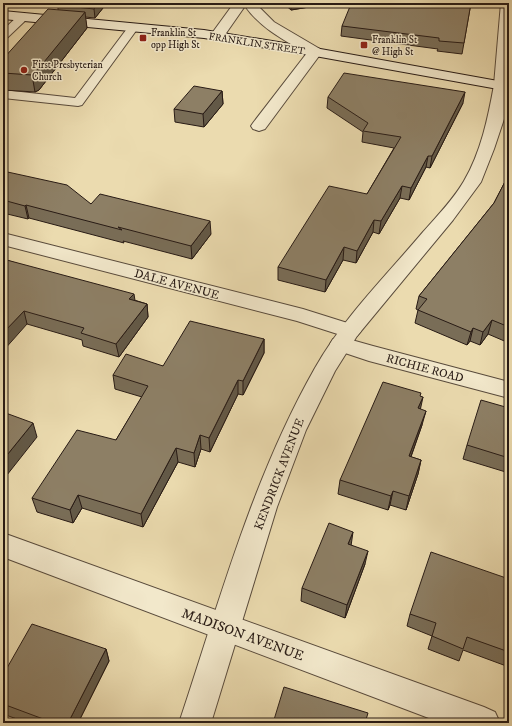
<svg xmlns="http://www.w3.org/2000/svg" width="512" height="726" font-family="'IM FELL DW Pica',serif">
<rect width="100%" height="100%" fill="#ebdbaf"/>
<filter id="stains"><feTurbulence type="fractalNoise" baseFrequency=".005" numOctaves="4"/><feColorMatrix values="0 0 0 0 .2 0 0 0 0 .09 0 0 0 0 .02 0 0 0 .5 -.17"/></filter>
<radialGradient id="worn" r=".72"><stop offset=".6" stop-color="#630" stop-opacity="0"/><stop offset="1" stop-color="#630" stop-opacity=".3"/></radialGradient>
<g fill="none" stroke-linecap="round" stroke-linejoin="round">
<g stroke="#594b3c" stroke-width="2">
<path id="service" d="M23,14L28,17L27,19L7,38L3,39V30L19,15Z
M133,25L138,28L82,105L78,106L3,98V90L75,98L129,26Z"/>
</g>
<g stroke="#594b3c" stroke-width="2">
<path id="minor" d="M501,3H509L508,85L506,88L501,89L496,88L494,85Z
M315,48L320,49L322,52L265,129L259,131L253,129L251,126L253,123L310,49Z
M3,233L303,309L357,326L361,331L357,336L350,338L297,321L3,245Z
M341,337L373,346L509,382V398L369,361L333,349L330,344L333,339Z
M3,533L484,707L495,712L500,723H442L3,557Z"/>
</g>
<g stroke="#594b3c" stroke-width="2">
<path id="tertiary" d="M234,3H255L274,22L320,49L322,52L320,55L315,56L310,55C286,41 261,29 245,6L222,39H212L210,36Z
M501,81L506,82L508,85L504,119L494,149L481,182L453,220L357,336L335,371L306,430L277,507L211,723H179C219,603 252,479 315,368C343,318 386,276 423,232C437,216 453,200 464,181C481,152 488,118 494,85L496,82Z"/>
</g>
<g stroke="#281b15" stroke-width="2">
<path id="secondary" d="M3,11L204,30L315,48L509,83V91L315,56L204,38L3,19Z"/>
</g>
<use href="#service" fill="#f2e8cb" fill-rule="evenodd"/>
<use href="#minor" fill="#f2e8cb" fill-rule="evenodd"/>
<use href="#tertiary" fill="#f2e8cb" fill-rule="evenodd"/>
<use href="#secondary" fill="#f2e8cb" fill-rule="evenodd"/>
</g>
<path fill="#796d57" stroke="#281b15" d="M19,3H107L95,18L85,17L87,28L39,90L35,92L3,90V59L58,10V6Z
M283,3H311L309,7L291,10Z
M471,3L462,54L437,51L438,49L341,36L342,26L366,6Z
M222,91L223,104L204,127L175,122L174,109Z
M328,97L463,103L430,168L426,167L409,200L400,198L379,234L373,232L356,263L343,260L325,292L278,280V267L367,194L394,148L362,142L363,132L327,108Z
M3,171L91,204L211,234L192,259L123,241L124,243L29,218L28,219L3,213Z
M509,174V343L488,334L480,345L470,341L467,345L415,323L418,310L416,309L419,296L494,203Z
M3,259L147,304L148,317L119,357L83,346L82,340L27,324Z
M264,339V353L243,395L238,394L210,452L201,449L195,467L178,462L143,527L82,508L73,523L37,512L32,498L116,440L142,397L115,389L113,375L163,366Z
M421,396L420,409L422,425L411,457L421,460L418,474L406,510L390,505L388,510L338,494L340,480Z
M509,408V473L463,459L467,445Z
M352,545L365,564L345,618L301,601L302,588Z
M509,579V667L463,650L459,661L428,649L432,636L407,626L410,614Z
M106,649L109,661L78,723H28L3,714V675Z"/>
<path fill="#635947" stroke="#281b15" d="M98,3H107L95,18L94,9Z
M298,3H311L309,7L291,10V4Z
M85,12L87,28L39,90L35,92L32,75Z
M222,91L223,104L204,127L203,114Z
M465,92L463,103L430,168L432,156Z
M428,156L426,167L409,200L411,188Z
M402,186L400,198L379,234L381,221Z
M26,205L29,218L28,219L25,206Z
M374,220L373,232L356,263L357,251Z
M210,221L211,234L192,259L191,246Z
M344,247L343,260L325,292L326,280Z
M134,294L136,307L129,299Z
M147,304L148,317L119,357L116,344Z
M24,311L27,324L3,351V333Z
M492,320L488,334L480,345L483,332Z
M473,328L470,341L467,345L471,332Z
M264,339V353L243,395V381Z
M238,380V394L210,452L209,438Z
M423,397L420,411L418,408Z
M426,411L422,425L406,470L409,456Z
M33,423L37,437L3,480V460Z
M200,435L201,449L195,467L194,453Z
M176,448L178,462L143,527L141,514Z
M421,460L418,474L406,510L409,496Z
M393,491L390,505L388,510L391,496Z
M78,495L82,508L73,523L70,510Z
M353,532L351,546L348,544Z
M368,551L365,564L345,618L347,605Z
M106,649L109,661L78,723H68Z"/>
<path fill="#8d7f65" stroke="#281b15" d="M60,3H98L94,9L58,5Z
M368,3H471L464,43L439,41V38L342,26L351,4L366,6Z
M48,9L85,12L35,73L32,75L3,73V59Z
M344,73L465,92L432,156H428L411,188L402,186L381,221L374,220L357,251L344,247L326,280L278,267L329,186L367,194L401,137L363,131L368,123L328,97Z
M194,86L222,91L203,114L174,109Z
M3,171L67,185L91,204L100,194L210,221L191,246L118,227L122,230L26,205L25,206L3,200Z
M509,174V327L492,320L483,332L473,328L471,332L418,310L427,299L419,296L494,203Z
M3,259L134,294L129,299L147,304L116,344L81,333L84,328L24,311L3,333Z
M190,321L264,339L243,381L238,380L209,438L200,435L194,453L176,448L141,514L78,495L70,510L32,498L77,430L116,440L148,386L113,375L126,354L163,366Z
M383,382L421,393L420,396L423,397L418,408L426,411L409,456L421,460L409,496L393,491L391,496L340,480Z
M481,400L509,408V458L467,445Z
M3,412L33,423L3,460Z
M329,523L353,532L348,544L368,551L347,605L302,588Z
M431,552L509,579V652L467,637L463,649L432,636L436,623L410,614Z
M32,624L106,649L68,723H54L3,704V675Z
M284,687L368,713L365,723H273Z"/>
<g fill="#8f2418" stroke="#f2e8cb" stroke-width="1.5">
<rect x="139" y="34" width="8" height="8" rx="2"/>
<rect x="360" y="41" width="8" height="8" rx="2"/>
<circle cx="24" cy="70" r="4"/>
</g>
<g text-anchor="middle" stroke-width="3" stroke-linejoin="round" paint-order="stroke">
<g font-size="10" fill="#281b15" stroke="#f2e8cb" text-anchor="start">
<text x="151" y="36">Franklin St<tspan x="151" dy="12">opp High St</tspan></text>
<text x="372" y="43">Franklin St<tspan x="372" dy="12">@ High St</tspan></text>
<text x="32" y="68">First Presbyterian<tspan x="32" dy="12">Church</tspan></text>
</g>
<g font-size="10" fill="#281b15" stroke="#f2e8cb">
<text transform="translate(257 43) rotate(9)" y="4">FRANKLIN STREET</text>
</g>
<g font-size="12" fill="#281b15" stroke="#f2e8cb">
<text transform="translate(177 284) rotate(15)" y="4">DALE AVENUE</text>
<text transform="translate(425 368) rotate(15)" y="4">RICHIE ROAD</text>
<text transform="translate(279 474) rotate(-69)" y="4">KENDRICK AVENUE</text>
</g>
<g font-size="14" fill="#281b15" stroke="#f2e8cb">
<text transform="translate(243 634) rotate(20)" y="5">MADISON AVENUE</text>
</g>
</g>
<rect width="512" height="726" fill="none" stroke="#ebdbaf" stroke-width="16"/>
<rect x="4" y="4" width="504" height="718" fill="none" stroke="#281b15" stroke-width="2"/>
<rect x="8" y="8" width="496" height="710" fill="none" stroke="#281b15"/>
<rect width="100%" height="100%" filter="url(#stains)"/>
<rect width="100%" height="100%" fill="url(#worn)"/>
</svg>
